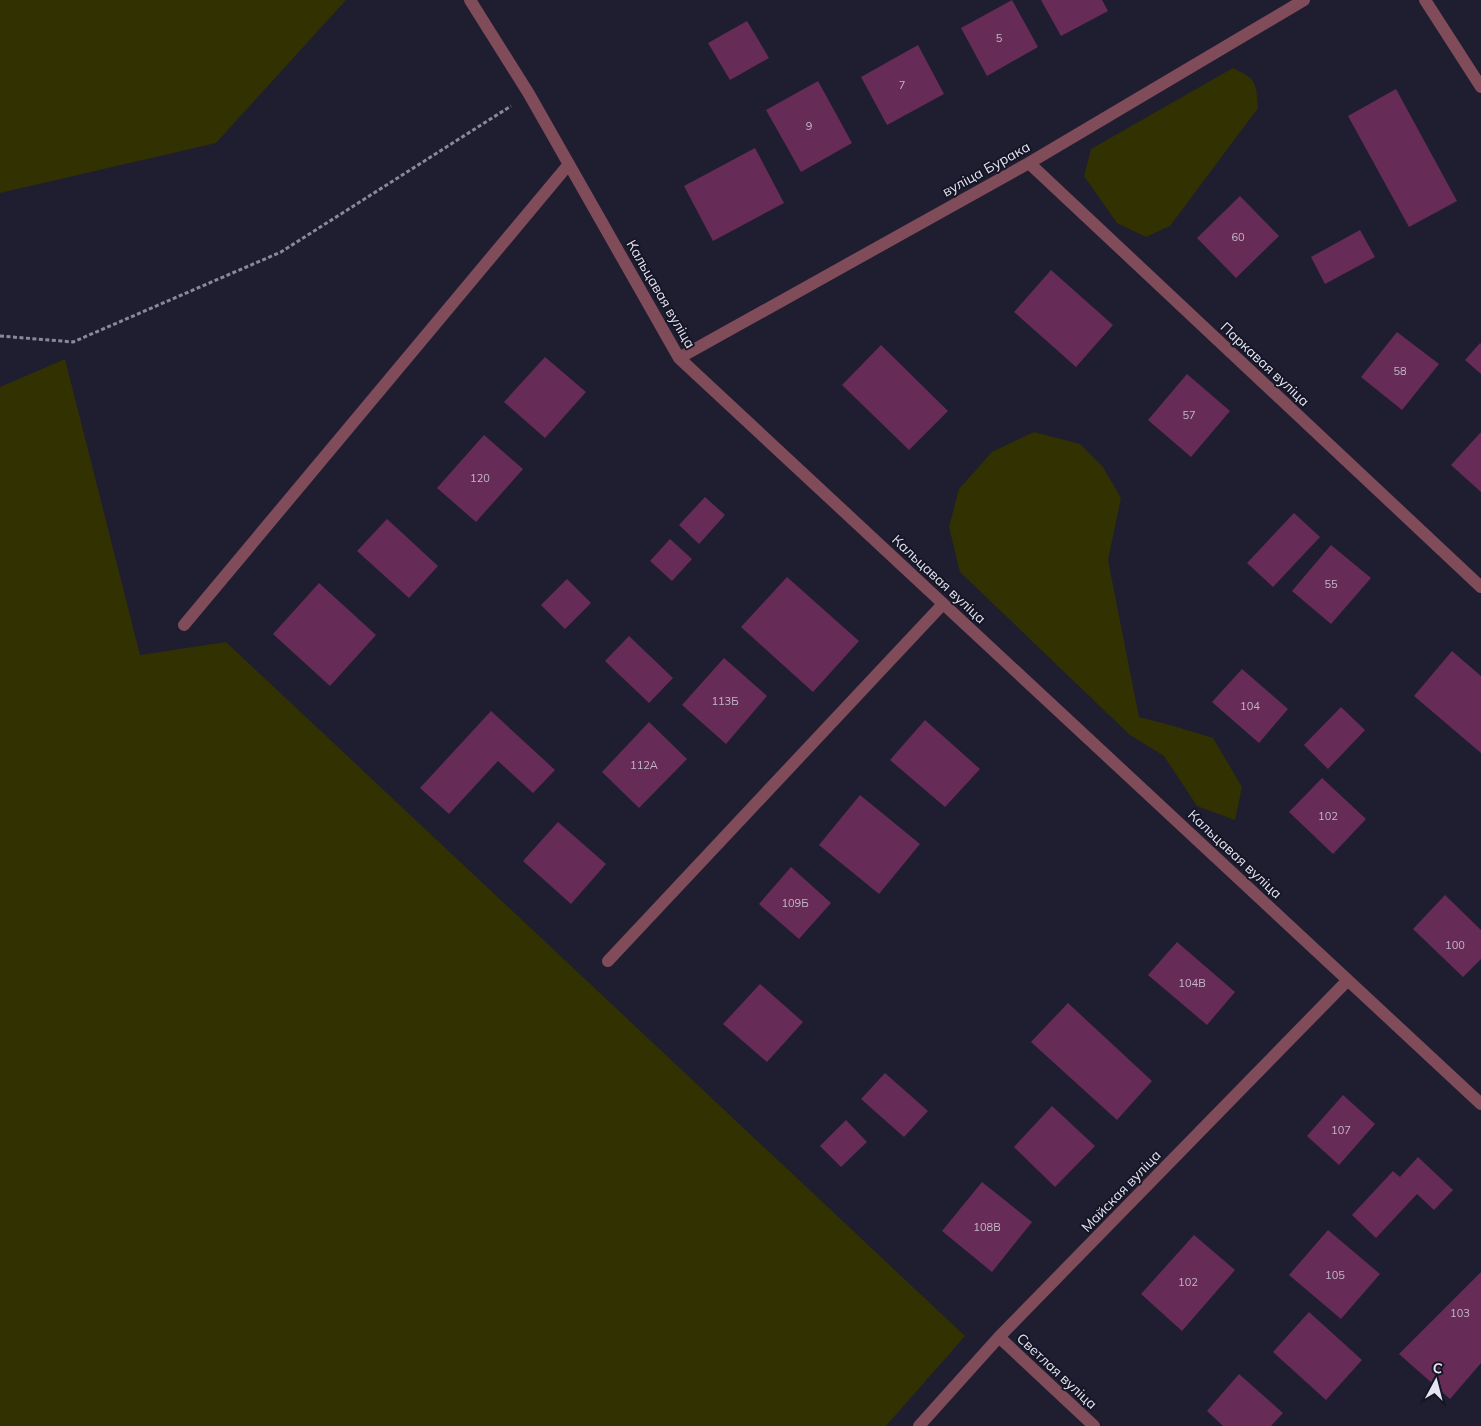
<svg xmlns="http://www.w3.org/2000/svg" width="1481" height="1426" font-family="Mulish,sans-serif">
<rect width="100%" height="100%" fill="#1f1e30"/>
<path fill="#313101" d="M0,0H346L216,143L0,193Z
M1233,68C1257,80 1256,81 1258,108L1170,226L1146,237L1117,223L1084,176L1091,149Z
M65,359L140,655L226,642L965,1336L886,1426H0V387Z
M1034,432L1080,444L1103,467L1121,498L1108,560L1139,717L1170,725L1213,738L1242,787L1235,820L1197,806L1164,756L1130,735L960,572L949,527L959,489L992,452Z"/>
<path fill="#662b56" d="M1012,0L1038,47L987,76L961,28Z
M1041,0H1102L1108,11L1061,36Z
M747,21L769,58L730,80L708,43Z
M918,45L944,94L887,125L861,77Z
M818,81L852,143L801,172L766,110Z
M1396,89L1457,201L1409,227L1348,116Z
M755,148L784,203L713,241L684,186Z
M1240,196L1279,236L1236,278L1197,238Z
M1360,230L1375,257L1325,284L1311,257Z
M1051,270L1113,325L1076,367L1014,312Z
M1397,332L1439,364L1402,410L1361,377Z
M1480,343L1481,344V374L1465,360Z
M881,345L948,411L909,450L842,385Z
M545,357L586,392L545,438L504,402Z
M1187,374L1230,411L1191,457L1148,420Z
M1481,432V492L1451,465Z
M484,435L523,469L476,522L437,488Z
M705,497L725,515L699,544L679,525Z
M1294,513L1320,537L1273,587L1247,563Z
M387,519L438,566L409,598L357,551Z
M670,539L692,559L672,581L650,561Z
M1331,545L1371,578L1331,624L1292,591Z
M787,577L859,641L813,692L741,627Z
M567,579L591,603L565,629L541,605Z
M319,583L376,635L330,686L273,634Z
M629,636L673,678L649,703L605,661Z
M1452,651L1481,676V753L1414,696Z
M724,658L767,696L726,744L682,705Z
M1242,669L1288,709L1259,743L1212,702Z
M1341,707L1365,730L1328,769L1304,745Z
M491,711L555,770L533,793L498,761L449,814L420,788Z
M925,720L980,769L945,807L890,760Z
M649,722L687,759L639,808L602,772Z
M1322,778L1366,819L1333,854L1289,812Z
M860,795L920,844L879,894L819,845Z
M558,822L606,864L571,904L523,861Z
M791,867L831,903L799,939L759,904Z
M1445,895L1481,930V959L1463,977L1413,929Z
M1177,942L1235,992L1207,1025L1148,975Z
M760,984L803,1022L767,1062L723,1024Z
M1068,1003L1152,1081L1117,1120L1031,1042Z
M885,1073L928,1111L904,1137L861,1099Z
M1343,1095L1375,1124L1339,1165L1307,1136Z
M1052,1106L1095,1146L1055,1187L1014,1147Z
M846,1120L867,1142L841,1167L820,1146Z
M1418,1157L1453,1190L1434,1210L1417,1194L1376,1238L1352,1215L1393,1171L1400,1177Z
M982,1182L1032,1222L992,1272L942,1231Z
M1328,1230L1380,1274L1341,1319L1289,1275Z
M1194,1235L1235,1270L1182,1331L1141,1294Z
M1481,1272V1363L1450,1399L1399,1354Z
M1309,1312L1362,1360L1326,1400L1273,1352Z
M1239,1374L1283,1413L1271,1426H1223L1207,1411Z"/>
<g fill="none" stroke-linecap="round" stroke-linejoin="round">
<path stroke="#898997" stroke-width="3" stroke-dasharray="4 2.5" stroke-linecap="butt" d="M0,336L73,342L281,252L511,106"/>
<path stroke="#814c59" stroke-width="12" d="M470,0L529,94L679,358L1481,1104
M1425,0L1481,87
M1029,163L1481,587
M679,358L1029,163L1304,0
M184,625L569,164
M608,961L943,604
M999,1337L1094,1426
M919,1426L999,1337L1348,980"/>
</g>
<g text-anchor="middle" stroke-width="4" stroke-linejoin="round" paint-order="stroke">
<g font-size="11" fill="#c4b6ca">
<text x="999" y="42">5</text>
<text x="902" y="89">7</text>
<text x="809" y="130">9</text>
<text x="1238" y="241">60</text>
<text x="1400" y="375">58</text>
<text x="1189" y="419">57</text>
<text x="480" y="482">120</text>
<text x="1331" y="588">55</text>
<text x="725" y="705">113Б</text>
<text x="1250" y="710">104</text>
<text x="644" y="769">112А</text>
<text x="1328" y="820">102</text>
<text x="795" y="907">109Б</text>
<text x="1455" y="949">100</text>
<text x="1192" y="987">104В</text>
<text x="1341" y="1134">107</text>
<text x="987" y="1231">108В</text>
<text x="1335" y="1279">105</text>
<text x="1188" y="1286">102</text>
<text x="1460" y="1317">103</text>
</g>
<g font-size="14" fill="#e4e5f1" stroke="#151526">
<text transform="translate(986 169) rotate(-29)" y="5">вуліца Бурака</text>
<text transform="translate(661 294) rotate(60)" y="5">Кальцавая вуліца</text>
<text transform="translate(1265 364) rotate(43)" y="5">Паркавая вуліца</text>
<text transform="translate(939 579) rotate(43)" y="5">Кальцавая вуліца</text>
<text transform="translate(1235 854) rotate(43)" y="5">Кальцавая вуліца</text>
<text transform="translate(1121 1191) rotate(-46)" y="5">Майская вуліца</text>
<text transform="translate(1057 1371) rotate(43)" y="5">Светлая вуліца</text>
</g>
</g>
<g transform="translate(1436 1381) rotate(7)" stroke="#151526" stroke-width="4" paint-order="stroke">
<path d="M0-4L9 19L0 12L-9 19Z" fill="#e4e5f1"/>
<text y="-8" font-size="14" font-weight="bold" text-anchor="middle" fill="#e4e5f1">С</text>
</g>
</svg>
